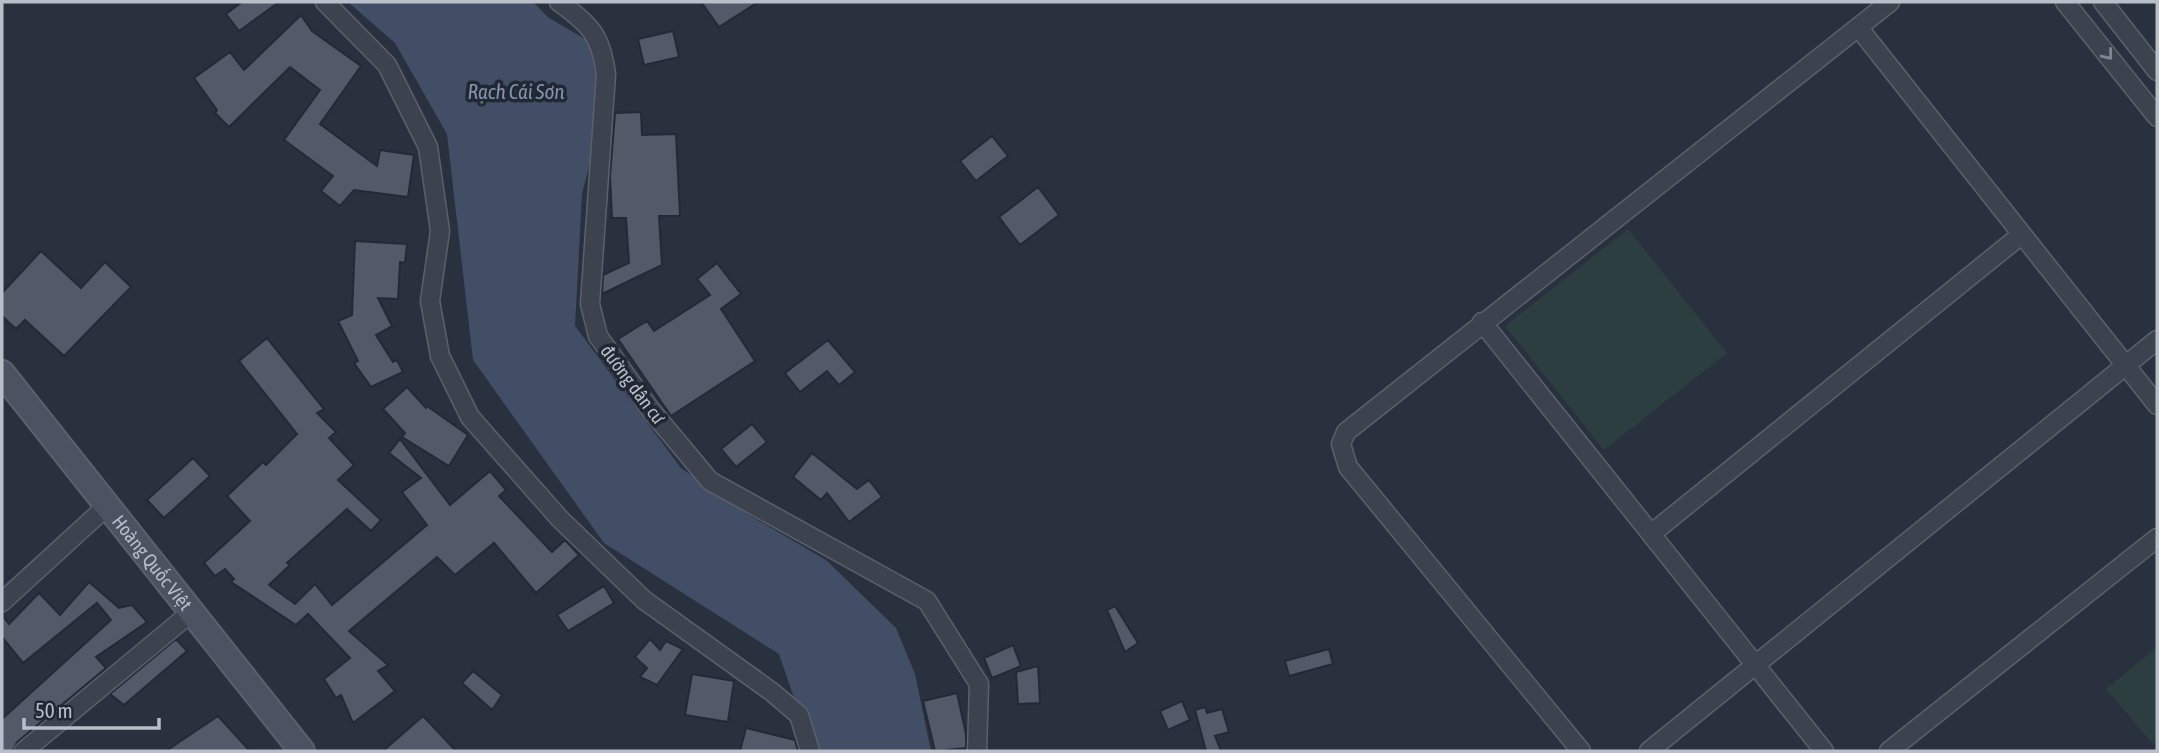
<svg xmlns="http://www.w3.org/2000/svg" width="2159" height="753" font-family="'Asap Condensed',sans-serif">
<rect width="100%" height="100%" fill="#29313e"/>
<path fill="#2c3e40" d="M1628,229L1727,353L1604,450L1505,326Z
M2157,647V741L2153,744L2106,689Z"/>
<path fill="#414e65" d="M348,2H533L549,18L587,40L599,77L591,159L582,194L575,326L681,468L749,515L826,560L896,628L915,674L931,751H812L779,654L604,543L473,360L447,134L395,43Z"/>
<path fill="#525a69" stroke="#232a36" stroke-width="2" d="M242,2H279L239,31L226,14Z
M701,2H758L719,27Z
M301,15L312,31L361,66L320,124L377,166L380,150L414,155L408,197L354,190L340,206L321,191L333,176L284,140L320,90L290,67L229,127L215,113L217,110L194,78L230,52L244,70Z
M673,31L679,57L644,65L638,39Z
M641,112L642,135L676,134L680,216H659L662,265L602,294L603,275L629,263L626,218H612L610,176L615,113Z
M992,136L1008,156L976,181L960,161Z
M1038,187L1059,215L1020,245L999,217Z
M355,241L407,244L405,263L400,262L398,299L378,298L392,326L376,335L393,362L397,360L403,372L371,387L354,363L358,361L338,321L352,315Z
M41,251L81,288L105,262L131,287L64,356L25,320L16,329L2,316V293Z
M717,263L741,294L721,309L755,361L671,416L618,339L647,321L654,331L710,295L697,279Z
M267,338L324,409L317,413L336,432L329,438L354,465L338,480L381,520L371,531L347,509L287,563L290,565L269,585L295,604L315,584L332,605L427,525L402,492L421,478L389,453L400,439L450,505L490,471L506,490L499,496L552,552L565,540L579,555L536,593L494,543L455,575L437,557L349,631L388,665L378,671L395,691L353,723L341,695L336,698L324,679L350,658L308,614L296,625L231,582L234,579L225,569L215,576L204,563L250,521L227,496L263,462L266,465L297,434L239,361Z
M828,340L855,372L839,385L827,371L800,392L785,373Z
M407,387L426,408L427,406L468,435L449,466L402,437L405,433L383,409Z
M752,424L767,442L736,467L721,449Z
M812,453L857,489L869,480L882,497L849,522L827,493L821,500L793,477Z
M193,458L210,476L164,518L147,500Z
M89,582L119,608L132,605L147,622L96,657L106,668L17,742L13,751H2V719L111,620L97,603L23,663L2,637V615L9,624L39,593L60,615Z
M604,586L614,603L568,631L557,615Z
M1115,606L1138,643L1125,652L1107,610Z
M176,639L187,651L124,705L110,694Z
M650,639L660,650L666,641L683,649L657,685L640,677L647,668L635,657Z
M1013,645L1021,666L992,678L984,658Z
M1329,649L1333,664L1289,676L1285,661Z
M1038,666L1040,703L1018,704L1016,672Z
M473,671L502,695L492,710L462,683Z
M692,674L734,681L728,722L685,715Z
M957,693L966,734V748L935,751L923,701Z
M1182,701L1190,720L1168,730L1160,711Z
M1205,707L1207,713L1222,709L1229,732L1215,736L1221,751H1206L1195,710Z
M218,716L250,751H166Z
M423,716L456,751H383Z
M746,728L795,740L798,751H740Z"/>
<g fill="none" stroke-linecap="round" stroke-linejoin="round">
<g stroke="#5b616c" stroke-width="21">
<path id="street" d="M325,2L387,65L428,147L440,231L430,301L440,356L470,417L560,519L644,600L772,692L799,715L810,751
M559,2C591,25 601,36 606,74L590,304L598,336L650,409L710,481L927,601L979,684L977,751
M2065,2L2157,117
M2103,2L2157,71
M1858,27L2157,405
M1482,322L1824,751
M1651,534L2021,235
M2,602L107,506
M24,751L193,611
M1581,751L1348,467L1341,444L1346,432L1890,2
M1649,751L2157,340
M1889,751L2157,538"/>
</g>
<g stroke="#5b616c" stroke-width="28">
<g id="secondary">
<path id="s1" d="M2,373L302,751"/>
</g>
</g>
<use href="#street" stroke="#3d434e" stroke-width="18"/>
<use href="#secondary" stroke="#4b5261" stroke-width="24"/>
</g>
<defs><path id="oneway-chevron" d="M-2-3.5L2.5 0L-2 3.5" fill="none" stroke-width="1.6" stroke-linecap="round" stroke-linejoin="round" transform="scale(1.75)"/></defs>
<use stroke="#818792" href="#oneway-chevron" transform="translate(2108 55) rotate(51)"/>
<g text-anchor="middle" stroke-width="7" stroke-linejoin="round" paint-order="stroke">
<g font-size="19" fill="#b9bfc9" stroke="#212834">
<text transform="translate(633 384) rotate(53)" y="7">đường dân cư</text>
<text dy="7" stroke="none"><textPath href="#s1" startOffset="242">Hoàng Quốc Việt</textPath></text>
</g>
<g font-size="21" font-style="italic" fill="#8594ad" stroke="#212834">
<text x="516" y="99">Rạch Cái Sơn</text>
</g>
</g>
<rect width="2159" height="753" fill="none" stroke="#b9bfc9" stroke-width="7"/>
<path d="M24 718v10h135v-10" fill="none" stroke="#b9bfc9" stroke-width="3.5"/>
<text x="35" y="718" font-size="21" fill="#b9bfc9" stroke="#212834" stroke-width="5" paint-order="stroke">50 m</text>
</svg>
